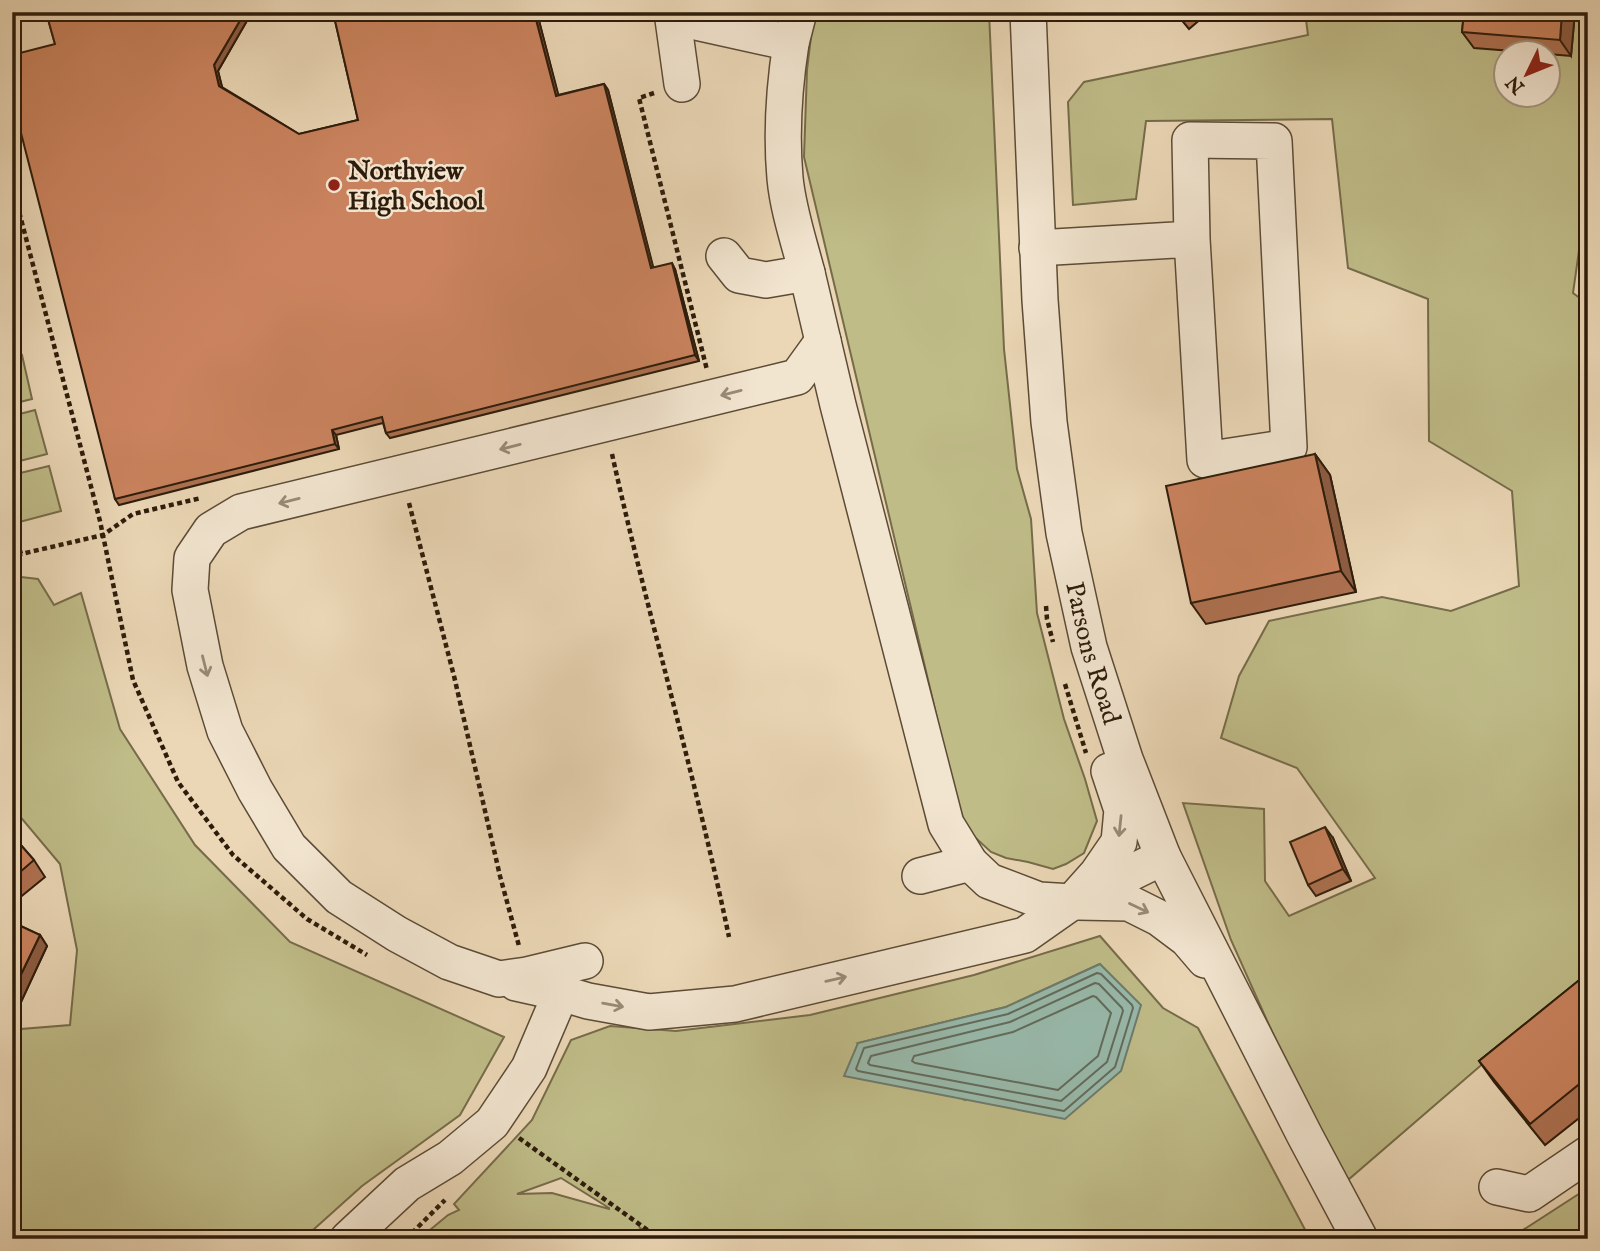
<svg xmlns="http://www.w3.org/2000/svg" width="1600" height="1251" font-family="'IM FELL English',serif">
<rect width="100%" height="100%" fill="#ebd7b6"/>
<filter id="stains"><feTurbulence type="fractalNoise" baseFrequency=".00286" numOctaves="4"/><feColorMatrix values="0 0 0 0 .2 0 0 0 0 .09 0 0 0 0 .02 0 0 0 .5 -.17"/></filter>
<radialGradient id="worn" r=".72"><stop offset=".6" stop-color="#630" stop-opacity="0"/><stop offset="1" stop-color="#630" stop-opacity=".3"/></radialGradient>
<path fill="#bfbc88" stroke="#766c4a" stroke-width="2" fill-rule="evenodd" d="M814,12H989L1004,349L1017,469L1031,519L1037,613L1064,719L1085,779L1097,821L1084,853L1066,864L1053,869L1028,862L1006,858L991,852L968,831L957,802L804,157L807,70Z
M1305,12H1588V187L1573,293L1588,304V973L1341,1186L1231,940L1183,803L1264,809L1265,881L1289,916L1375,878L1297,768L1221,738L1239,676L1269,621L1382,597L1451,611L1519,586L1512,491L1429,441L1428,299L1348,268L1332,119L1146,121L1136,199L1073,205L1068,102L1084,82L1308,35ZM1506,52H1548V94H1506Z
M22,355L32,399L12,404V357Z
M35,410L47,454L12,463V416Z
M49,466L61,511L12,524V475Z
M12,576L38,579L54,605L81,593L120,729L195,845L290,942L504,1037L460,1115L362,1186L303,1239H12V1043L21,1029L70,1025L77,950L60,864L12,807Z
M1100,936L1163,1008L1198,1028L1310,1239H657L639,1227L652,1239H419L448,1215L459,1210L454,1204L532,1120L571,1040L610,1026L676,1031L810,1015L974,975ZM1100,964L965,1100L858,1043L1006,1007ZM561,1178L609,1208V1209L552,1193L517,1194Z
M1588,1188V1239H1509Z"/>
<path fill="#98baac" stroke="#6d7b6c" stroke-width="2" d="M1100,964L1141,1005L1121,1071L1065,1119L844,1076L858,1043L1006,1007Z"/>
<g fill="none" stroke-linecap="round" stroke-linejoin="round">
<path stroke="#626b5c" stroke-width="2" d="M1097,973L1101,974L1132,1005L1133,1008L1115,1067L1064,1111L858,1071L856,1069L864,1048L1008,1014Z
M1095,983L1099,984L1122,1008L1123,1011L1107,1062L1061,1101L870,1065L868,1063L871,1056L1010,1022Z
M1093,996L1096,997L1111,1013L1098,1056L1058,1090L915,1063L912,1061L914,1056L1013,1032Z"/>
<g stroke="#5c4b36" stroke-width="38">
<g id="minor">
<path d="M672,12L682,84"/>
<path d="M678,12L691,21L791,43L799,12"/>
<path id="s1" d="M1028,12L1040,300L1049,422L1064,533L1089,647L1125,759L1163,857L1305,1136L1360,1239"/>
<path d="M1037,248L1192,239L1205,460L1289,447L1274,141L1190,140L1192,239"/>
<path d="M724,256L739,275L766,280L807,273C799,242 788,210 785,178C781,133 784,88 791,43"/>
<path d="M807,273L838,405L946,824L970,863L989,881L1039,900L1072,902L1163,857"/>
<path d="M920,876L970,863"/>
<path d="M1078,902L1129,903L1159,918L1187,939L1205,960"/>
<path d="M585,961L527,975L499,979L449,962L397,934L339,897L289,847L255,790L225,731L205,666L190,590L192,558L211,530L241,512L797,377L823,341"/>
<path d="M516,983L561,993L588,1001L649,1012L735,1004L1025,935L1072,902L1097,874L1119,842L1122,810L1109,771"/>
<path d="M1497,1187L1529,1194L1588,1154"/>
<path d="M348,1239L407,1184L450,1158L492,1123L529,1068L561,993"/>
</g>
</g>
<path stroke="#2d1c0b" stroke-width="4.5" stroke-dasharray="5 3.5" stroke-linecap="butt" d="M654,93L639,98L707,370
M12,201L16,200L100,521L133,680L178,782L233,855L307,919L367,955
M612,454C648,616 695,775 729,937
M409,503L454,676L500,876L519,946
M15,534L21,554L103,535L133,514L201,498
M1046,606L1047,619L1053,642
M1065,684L1086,753
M519,1138L660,1239
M406,1239L445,1200"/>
<use href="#minor" stroke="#f2e5d0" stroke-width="35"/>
</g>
<path fill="#ae7151" stroke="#2d1c0b" stroke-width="2" d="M46,12H252L218,71L222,87L299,134L358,120L333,12H540L537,13L558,95L604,84L608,90L653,268L675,269L699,361L390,438L386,433L383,423L336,435L339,449L119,505L115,499L55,44Z
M1175,12H1209L1189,29Z
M1464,12H1575L1571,56L1548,54V52H1525L1474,48L1462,32Z
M1315,454L1330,475L1356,592L1206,624L1191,603Z
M12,835L34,860L45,877L12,904Z
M1333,838L1351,881L1316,896L1308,885Z
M12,922L40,935L47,946L21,1002L12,998Z
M1588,973V1111L1545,1145L1494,1082L1479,1061Z"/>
<path fill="#8d5c42" stroke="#2d1c0b" stroke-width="2" d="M245,12H252L218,71L223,91L219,86L214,65Z
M534,12L537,13L560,101L556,96Z
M1562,12H1575L1571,56L1560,40Z
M604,84L608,90L655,274L651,268Z
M672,263L675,269L699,361L695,355Z
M332,430L336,435L339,449L335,444Z
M1315,454L1330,475L1356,592L1341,571Z
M1325,827L1333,838L1351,881L1343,869Z
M40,935L47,946L21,1002L13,991Z"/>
<path fill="#ca835e" stroke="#2d1c0b" stroke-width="2" d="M46,12H245L214,65L219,86L299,134L358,120L333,12H534L556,96L604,84L651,268L672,263L695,355L386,433L382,417L332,430L335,444L115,499L12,98V55L55,44Z
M1464,12H1562L1560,40L1462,32Z
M1315,454L1341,571L1191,603L1166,486Z
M1325,827L1343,869L1308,885L1290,842Z
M12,835L34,860L12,879Z
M12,922L40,935L13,991L12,990Z
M1588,973V1077L1530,1124L1479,1061Z"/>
<defs><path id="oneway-shaft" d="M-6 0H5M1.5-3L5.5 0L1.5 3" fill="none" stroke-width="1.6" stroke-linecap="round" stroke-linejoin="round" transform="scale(1.75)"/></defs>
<g stroke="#998b77">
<use href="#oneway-shaft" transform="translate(731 393) rotate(166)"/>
<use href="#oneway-shaft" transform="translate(510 447) rotate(166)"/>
<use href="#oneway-shaft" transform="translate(289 501) rotate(166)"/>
<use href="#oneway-shaft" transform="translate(205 666) rotate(76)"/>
<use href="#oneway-shaft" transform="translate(1120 826) rotate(96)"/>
<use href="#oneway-shaft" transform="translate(1139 908) rotate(25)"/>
<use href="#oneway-shaft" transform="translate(836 979) rotate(-13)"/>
<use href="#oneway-shaft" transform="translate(613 1005) rotate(10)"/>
</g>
<circle fill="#8f2418" stroke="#f2e5d0" stroke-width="2.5" cx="334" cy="185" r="7"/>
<g text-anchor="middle" stroke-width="5" stroke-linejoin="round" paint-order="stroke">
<g font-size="26" font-weight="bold" fill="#2d1c0b" stroke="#f2e5d0" text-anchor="start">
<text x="348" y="179">Northview<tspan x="348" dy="30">High School</tspan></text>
</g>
<g font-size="26" fill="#2d1c0b" stroke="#f2e5d0">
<text dy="9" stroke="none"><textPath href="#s1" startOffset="646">Parsons Road</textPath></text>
</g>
</g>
<rect width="1600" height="1251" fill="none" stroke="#ebd7b6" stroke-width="42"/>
<rect x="14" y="14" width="1572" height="1223" fill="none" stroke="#2d1c0b" stroke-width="3.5"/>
<rect x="21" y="21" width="1558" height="1209" fill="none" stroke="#2d1c0b" stroke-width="2"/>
<g transform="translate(1527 74) rotate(227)"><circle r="33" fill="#f2e5d0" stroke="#a39581" stroke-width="2"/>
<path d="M0-5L12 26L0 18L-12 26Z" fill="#8f2418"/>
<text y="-10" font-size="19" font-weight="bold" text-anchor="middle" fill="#2d1c0b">N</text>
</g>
<rect width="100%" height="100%" filter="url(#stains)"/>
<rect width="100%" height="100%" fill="url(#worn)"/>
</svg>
